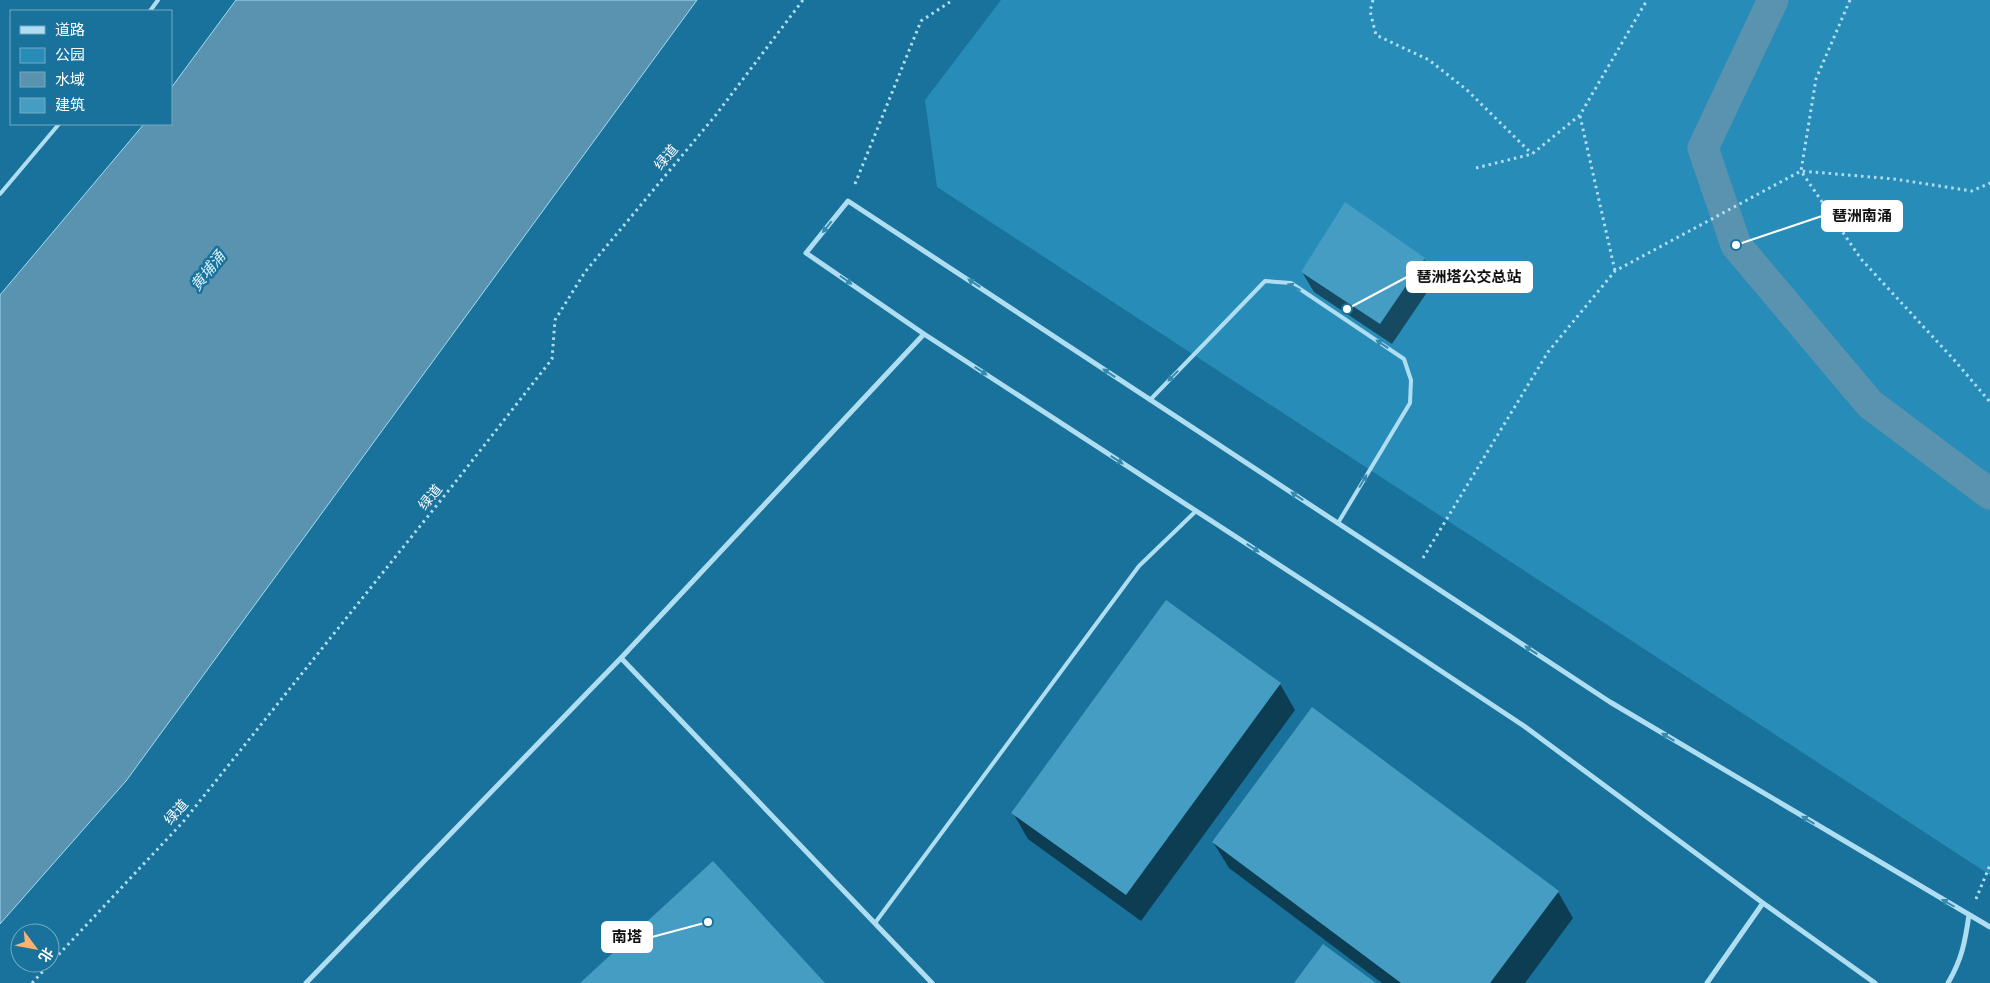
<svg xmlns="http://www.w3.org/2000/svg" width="1990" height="983" font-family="Lato,'Noto Sans SC',sans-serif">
<rect width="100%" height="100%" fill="#18729b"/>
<path fill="#288cb8" d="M1001,0H1990V875L937,187L925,100Z"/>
<path fill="#5993af" stroke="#a2dcf4" d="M236,0H697L126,781L0,924V295L144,124H171V88Z"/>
<path fill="#0007" d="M1345,204L1424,259L1436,279L1392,344L1314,292L1302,272Z
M1280,684L1295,710L1141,921L1028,839L1013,813Z
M1213,842L1558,892L1573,918L1525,983H1382L1229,868Z"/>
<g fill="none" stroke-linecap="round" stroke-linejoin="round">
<path stroke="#5993af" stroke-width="31" d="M1773,0L1703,148L1736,245L1870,404L1990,494"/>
</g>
<path fill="#459dc3" d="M1345,202L1425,258L1380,324L1301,272Z
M1166,600L1281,683L1126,895L1011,813Z
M1312,707L1559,891L1490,983H1401L1212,842Z
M713,861L825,983H580Z
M1323,944L1376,983H1294Z"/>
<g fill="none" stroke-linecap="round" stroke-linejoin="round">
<path stroke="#afdef2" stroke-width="3" stroke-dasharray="2.5 4" stroke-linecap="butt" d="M1373,0L1370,11L1376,35L1429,60L1467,90L1532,154
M1850,0L1816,79L1801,171L1861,259L1956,362L1990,402
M1580,116L1615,271
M1476,168L1532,154L1580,115L1647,0
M855,184L921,21L953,0
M1423,558L1548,352L1615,271L1801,171L1894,179L1972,191L1990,183
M1976,899L1990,865
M32,983L183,822L461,475L552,359L555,320L585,272L715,116L803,0"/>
<path stroke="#afdef2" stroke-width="4" d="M150,11L158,0
M0,194L59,124
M1150,400L1265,281L1291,283L1404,359L1411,380L1410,403L1338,523
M875,923L1139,566L1196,511"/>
<path stroke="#afdef2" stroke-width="5" d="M621,658L932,983
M306,983L621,658L924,334
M1707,983L1763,903
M1875,983L1763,903L1524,726L1376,628L924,334L806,253L848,201L1610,702L1990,927
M1948,983C1962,959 1965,942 1969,915"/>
</g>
<defs><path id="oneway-solid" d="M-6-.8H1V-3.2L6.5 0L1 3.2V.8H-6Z" transform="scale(1.25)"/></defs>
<g fill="#3688ac">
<use href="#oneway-solid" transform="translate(827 227) rotate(129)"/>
<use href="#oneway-solid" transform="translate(846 280) rotate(35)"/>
<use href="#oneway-solid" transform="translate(974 283) rotate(-147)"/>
<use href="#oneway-solid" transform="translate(1294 287) rotate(-154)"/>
<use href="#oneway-solid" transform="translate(1382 344) rotate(-146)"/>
<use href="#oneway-solid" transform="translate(981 371) rotate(33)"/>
<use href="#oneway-solid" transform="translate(1109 373) rotate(-147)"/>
<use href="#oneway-solid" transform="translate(1173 376) rotate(134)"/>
<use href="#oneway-solid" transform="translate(1117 460) rotate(33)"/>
<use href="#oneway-solid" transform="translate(1363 481) rotate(-59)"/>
<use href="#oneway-solid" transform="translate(1297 496) rotate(-147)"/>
<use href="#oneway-solid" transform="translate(1253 548) rotate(33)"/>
<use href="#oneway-solid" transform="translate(1531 650) rotate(-147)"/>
<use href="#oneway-solid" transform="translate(1668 737) rotate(-149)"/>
<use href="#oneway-solid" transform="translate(1808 820) rotate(-149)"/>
<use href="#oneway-solid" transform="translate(1948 903) rotate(-150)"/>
</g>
<g text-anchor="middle" stroke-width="5" stroke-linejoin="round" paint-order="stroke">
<g font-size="14" fill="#fff" stroke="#18729b">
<text transform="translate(666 157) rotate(-50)" y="5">绿道</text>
<text transform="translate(430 497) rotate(-51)" y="5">绿道</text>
<text transform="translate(176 812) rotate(-49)" y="5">绿道</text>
</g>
<g font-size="15" font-style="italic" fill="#d7f0fb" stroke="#18729b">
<text transform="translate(208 271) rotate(-52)" y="5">黄埔涌</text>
</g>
</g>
<path fill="none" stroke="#fff" stroke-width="2" d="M1736 245L1822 216M1347 309L1407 277M708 922L652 937"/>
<g fill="#fff" stroke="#18729b" stroke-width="2">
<circle cx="1736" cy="245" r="5"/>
<circle cx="1347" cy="309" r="5"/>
<circle cx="708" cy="922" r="5"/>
</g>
<g fill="#fff" stroke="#fff" stroke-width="2">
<rect x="1822" y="201" width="80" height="30" rx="5"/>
<rect x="1407" y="262" width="125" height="30" rx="5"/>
<rect x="602" y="922" width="50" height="30" rx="5"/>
</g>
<g font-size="15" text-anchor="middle" font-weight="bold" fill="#111">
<text x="1862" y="221">琶洲南涌</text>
<text x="1469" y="282">琶洲塔公交总站</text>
<text x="627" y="942">南塔</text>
</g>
<rect x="10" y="10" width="162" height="115" fill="#18729b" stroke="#74aac3"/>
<rect x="20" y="26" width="25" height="8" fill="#afdef2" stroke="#74aac3"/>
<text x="55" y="35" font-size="15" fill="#ffffff">道路</text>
<rect x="20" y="48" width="25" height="15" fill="#288cb8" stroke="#74aac3"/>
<text x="55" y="60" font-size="15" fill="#ffffff">公园</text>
<rect x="20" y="72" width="25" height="15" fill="#5993af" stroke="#74aac3"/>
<text x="55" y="85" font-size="15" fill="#ffffff">水域</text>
<rect x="20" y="98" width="25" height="15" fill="#459dc3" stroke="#74aac3"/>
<text x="55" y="110" font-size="15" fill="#ffffff">建筑</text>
<g transform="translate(35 948) rotate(122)"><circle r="24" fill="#18729b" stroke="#74aac3"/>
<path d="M0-4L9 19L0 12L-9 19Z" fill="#ffb270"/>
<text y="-8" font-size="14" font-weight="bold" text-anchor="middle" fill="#ffffff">北</text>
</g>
</svg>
